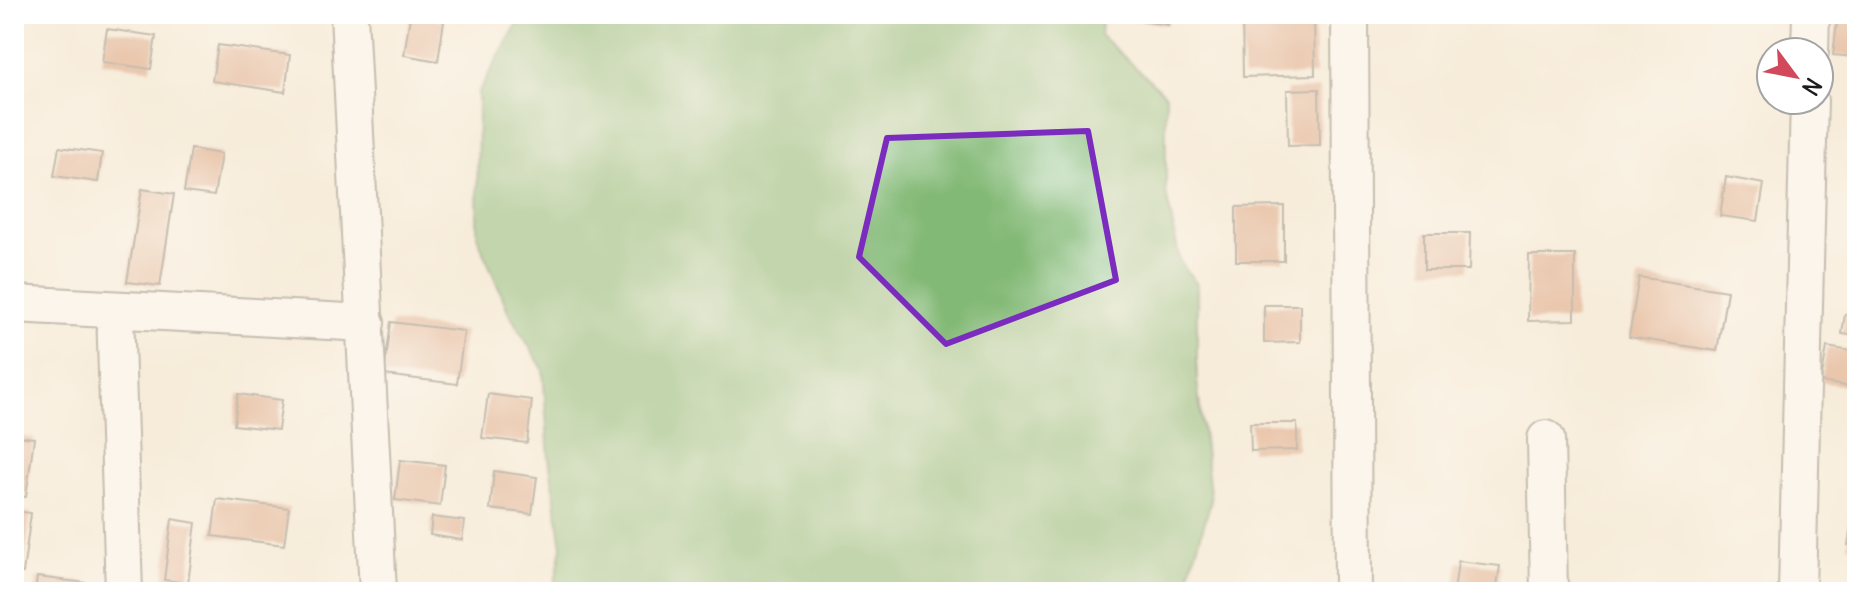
<svg xmlns="http://www.w3.org/2000/svg" width="1871" height="606" font-family="Delius,sans-serif">
<rect width="100%" height="100%" fill="#fff"/>
<filter id="ink" filterUnits="userSpaceOnUse"><feTurbulence type="fractalNoise" baseFrequency=".0125" numOctaves="2"/><feDisplacementMap in="SourceGraphic" scale="16" xChannelSelector="R" yChannelSelector="G"/><feConvolveMatrix kernelMatrix="1 2 1 2 8 2 1 2 1" color-interpolation-filters="sRGB"/></filter>
<filter id="wash" filterUnits="userSpaceOnUse"><feTurbulence type="fractalNoise" baseFrequency=".006" numOctaves="4" result="noise"/><feDisplacementMap in="SourceGraphic" scale="32" xChannelSelector="R" yChannelSelector="G"/><feGaussianBlur stdDeviation="1.8" result="paint"/><feColorMatrix in="noise" values="0 0 0 0 0 0 0 0 0 0 0 0 0 0 0 0 0 1.4 0 .05"/><feComposite in="paint" operator="in"/></filter>
<g filter="url(#wash)">
<rect width="100%" height="100%" fill="#f7ecda"/>
<path fill="#83b976" stroke="#506a49" stroke-width="2" d="M523,14H1102L1100,35L1166,95V192L1180,262L1197,284V381L1211,501L1184,592H553L562,547L549,458L543,369L509,313L477,236L478,93Z"/>
<g id="blocks">
<path fill="#d89773" d="M1120,14H1170L1168,25L1120,18Z
M1242,14H1314L1315,75L1243,77Z
M1838,14H1857L1855,57L1833,55Z
M410,16L444,21L438,61L404,55Z
M107,29L156,36L151,69L102,62Z
M218,45L290,55L285,92L212,81Z
M1319,89L1320,145L1288,146L1287,90Z
M59,147L102,153L98,182L54,176Z
M191,149L221,154L214,196L184,192Z
M1726,177L1764,184L1758,221L1720,216Z
M142,189L174,194L160,286L127,282Z
M1284,206V261H1236V207Z
M1424,233H1470L1469,270H1424Z
M1529,255H1575V320L1528,321Z
M1639,277L1727,291L1717,351L1629,337Z
M1264,305H1300V342L1264,343Z
M1845,314L1857,315V336L1842,334Z
M391,322L464,331L457,384L384,375Z
M1827,347L1857,352V388L1821,382Z
M238,394L282,400L278,430L234,425Z
M488,394L532,400L527,443L482,438Z
M1250,423H1297V450L1251,451Z
M14,436L34,438L26,497L14,496Z
M400,460L445,465L440,506L395,500Z
M494,471L537,477L532,514L490,509Z
M217,499L289,508L284,545L212,536Z
M14,511L31,513L23,573L14,572Z
M1853,511H1857V546L1848,545Z
M432,517L465,521L462,540L430,535Z
M172,519L196,523L188,583L164,580Z
M1458,561L1500,566L1496,592H1454Z
M37,577L87,583L85,592H35Z"/>
</g>
</g>
<g filter="url(#ink)">
<use href="#blocks" fill-opacity="0" stroke="#8a847b" stroke-width="2"/>
<g fill="none" stroke-linecap="round" stroke-linejoin="round">
<g stroke="#8a847b" stroke-width="40">
<path id="minor" d="M349,14L378,592
M1350,14L1353,592
M1810,52L1811,14
M14,304L366,323
M115,310L124,592
M1546,439L1549,592
M1797,592L1809,100"/>
</g>
<use href="#minor" stroke="#fff" stroke-width="36"/>
</g>
</g>
<path d="M0 0H1871V606H0ZM1088,131L1116,280L946,344L859,257L887,138Z" fill="#f7ecda" fill-opacity=".55" fill-rule="evenodd"/>
<path fill="none" stroke="#7b2cbf" stroke-width="6" stroke-linejoin="round" d="M1088,131L1116,280L946,344L859,257L887,138Z"/>
<rect width="1871" height="606" fill="none" stroke="#fff" stroke-width="48"/>
<g transform="translate(1795 76) rotate(122)"><circle r="38" fill="#ffffff" stroke="#a4a4a4" stroke-width="2"/>
<path d="M0-6L14 30L0 20L-14 30Z" fill="#d1495b"/>
<text y="-12" font-size="22" font-weight="bold" text-anchor="middle" fill="#1c1c1c">N</text>
</g>
</svg>
